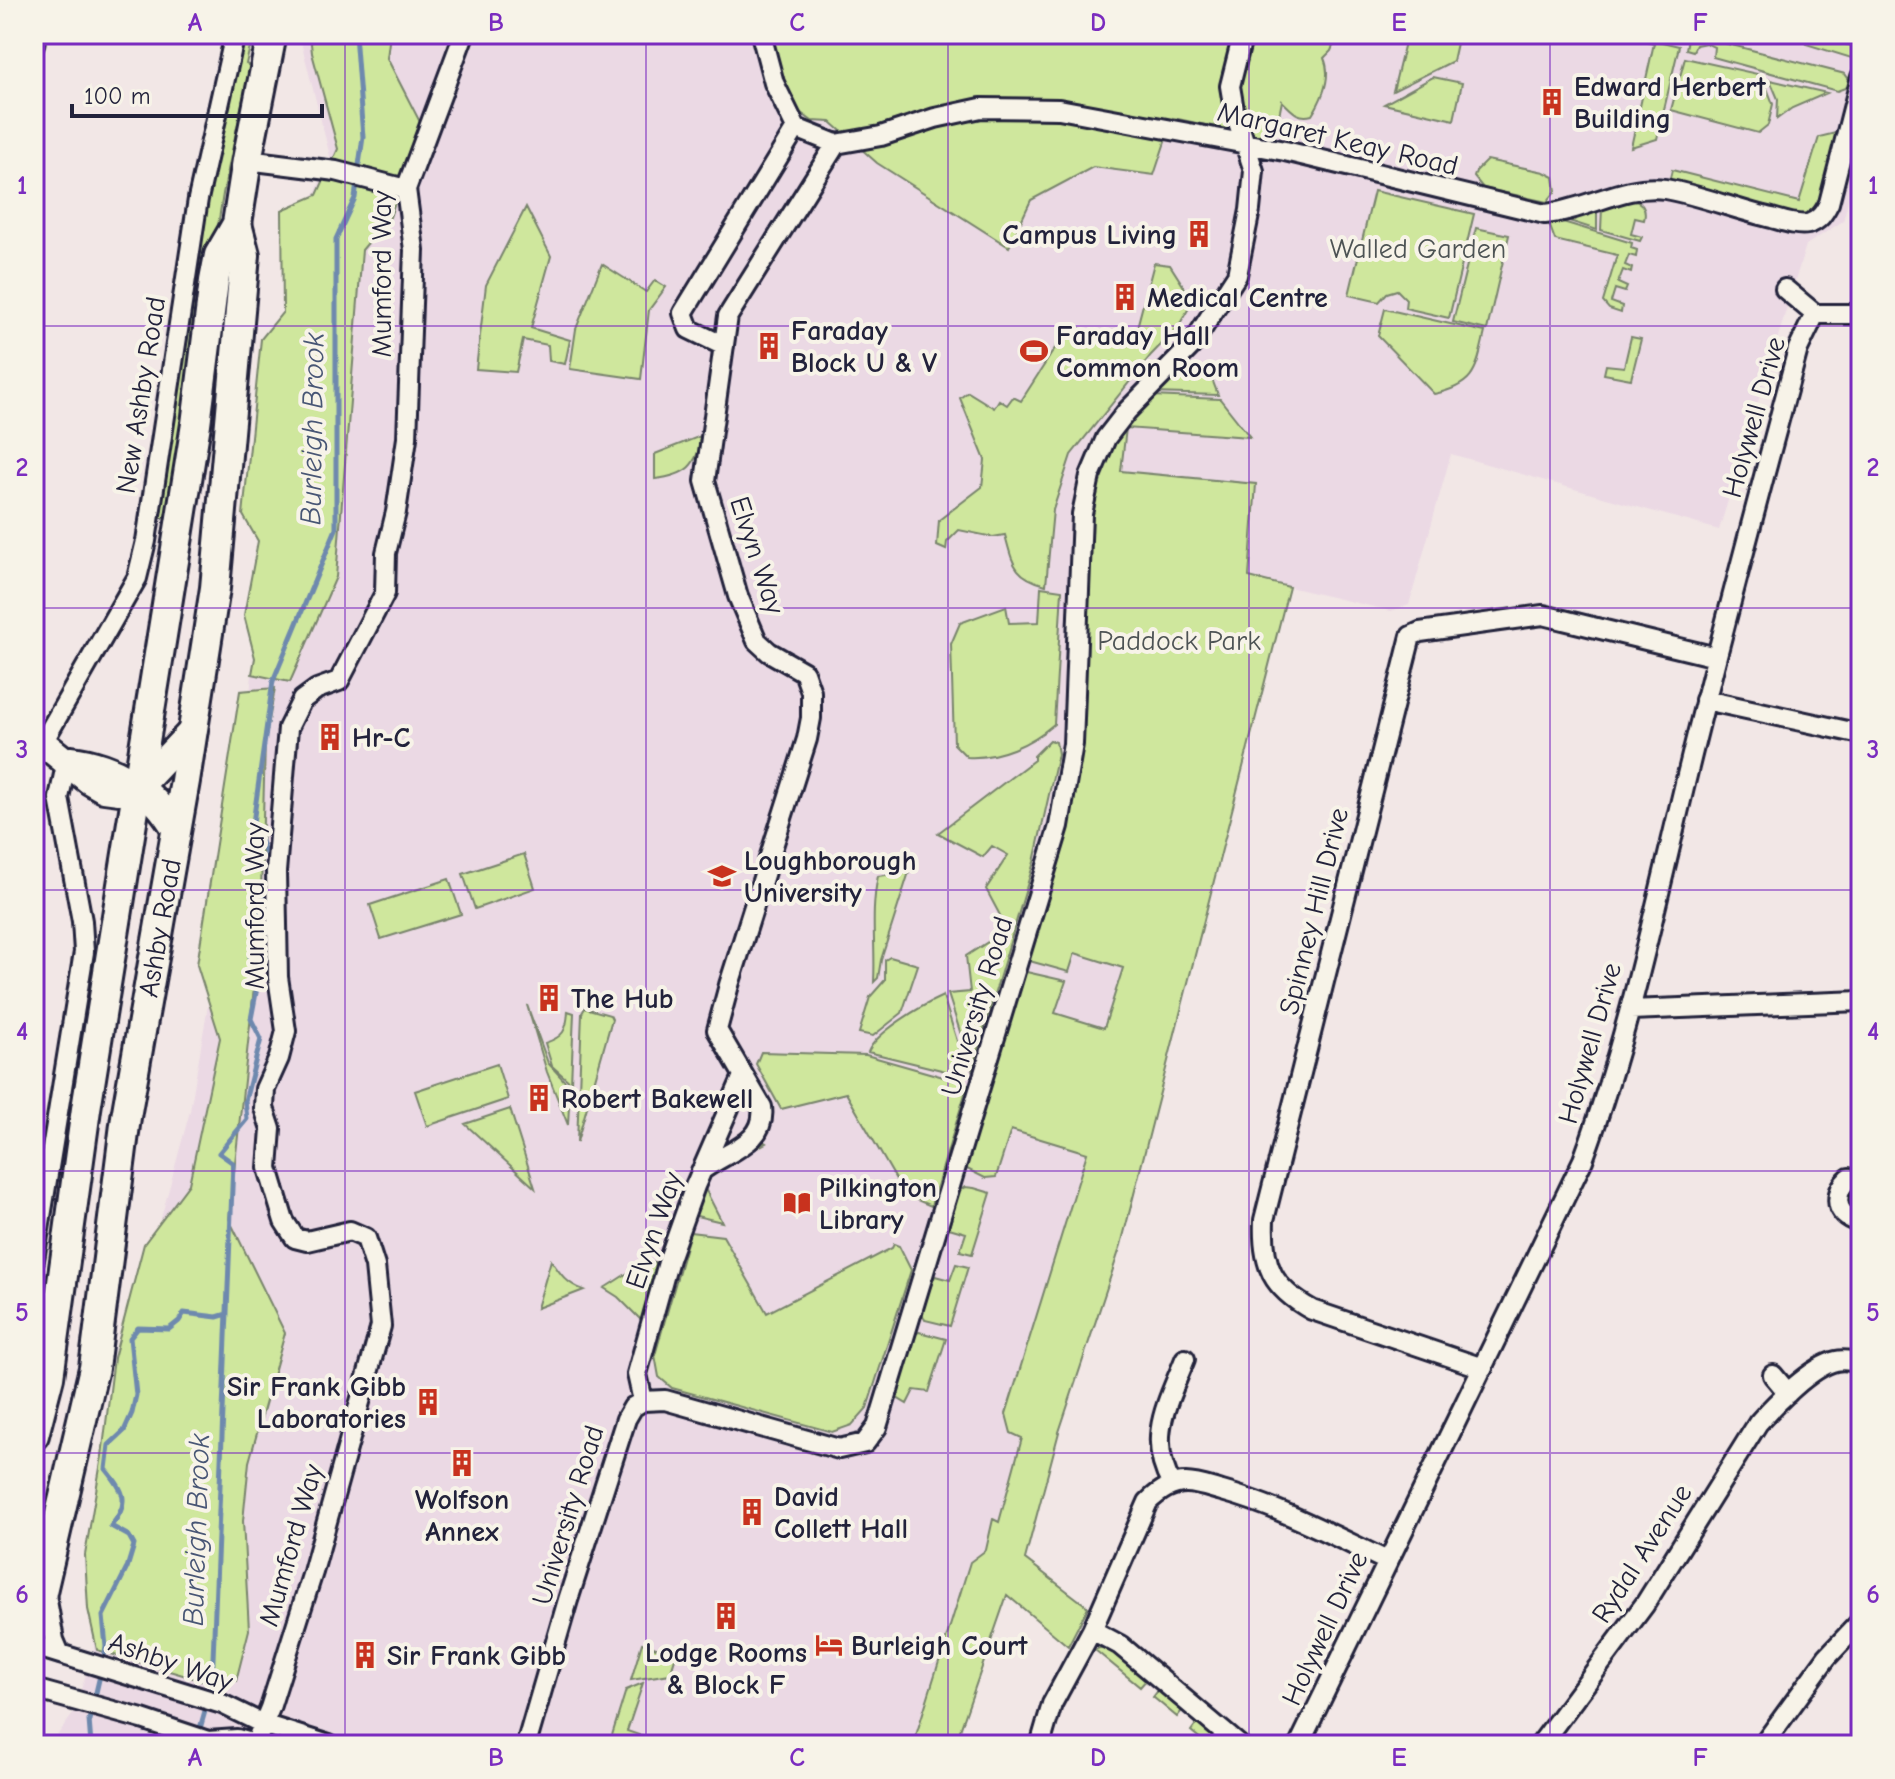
<svg xmlns="http://www.w3.org/2000/svg" width="1895" height="1779" font-family="'Comic Neue',sans-serif">
<rect width="100%" height="100%" fill="#f2e7e6"/>
<filter id="ink" filterUnits="userSpaceOnUse"><feTurbulence type="fractalNoise" baseFrequency=".0125" numOctaves="2"/><feDisplacementMap in="SourceGraphic" scale="16" xChannelSelector="R" yChannelSelector="G"/><feConvolveMatrix kernelMatrix="1 2 1 2 8 2 1 2 1" color-interpolation-filters="sRGB"/></filter>
<g filter="url(#ink)">
<path fill="#ebd9e4" d="M299,34H1861V152L1843,221L1806,245L1719,530L1451,454L1409,605L1391,611L1289,587L1121,1245L1059,1432L1025,1560L1007,1594L955,1745H50L73,1714L94,1650L88,1555L122,1363L190,1111L234,852L259,606L290,229L316,191L330,156Z"/>
<path fill="#cfe79d" stroke="#78846c" stroke-width="2" d="M242,34H253L246,64L250,66L223,194L174,507L165,518H157C181,356 205,194 242,34Z
M310,34H390L387,58L421,124L390,217L362,250L336,577L290,682L252,674L255,658L244,615L258,541L243,515L261,339L283,312L282,210L317,195L338,149L312,53Z
M769,34H1338L1331,51L1324,58C1332,76 1322,99 1312,115C1297,119 1292,110 1282,101L1274,140L1173,118L1154,175L1093,167L1031,200L1009,247L877,163L831,122L812,121L797,110L784,87Z
M1407,34H1459L1453,61L1393,91Z
M1689,34L1845,74L1853,85L1837,91L1713,57L1714,47L1706,43L1696,45L1693,51L1686,49Z
M1802,34L1861,48V61L1806,44L1801,38Z
M1637,36L1679,46L1657,139L1631,147L1654,43L1636,38Z
M1685,58L1762,75L1773,104L1768,125L1758,133L1671,110Z
M1433,77L1462,83L1454,120L1384,104Z
M1770,80L1827,93L1792,108L1777,119L1778,99Z
M1844,131L1820,211L1806,220L1668,186L1672,170L1799,202L1819,137Z
M1487,160L1544,172L1554,177L1556,191L1547,202L1483,188L1474,177L1476,171Z
M1374,191L1474,214L1449,318L1405,308L1406,299L1397,290L1387,293L1379,302L1349,295Z
M1632,200C1642,202 1647,209 1644,220L1635,218L1631,234L1642,237L1640,241L1601,230L1602,208Z
M526,207L551,256L531,328L570,340L565,364L549,361L548,345L523,340L516,372L476,369L486,285Z
M1597,209V230L1566,220Z
M1548,221L1563,222L1632,243L1631,248L1637,250L1636,257L1629,255L1625,265L1632,268L1631,273L1623,270L1618,283L1627,287L1625,292L1615,289L1611,302L1622,306L1621,313L1609,309L1603,302L1617,255L1555,240Z
M1476,228L1509,235L1487,330L1453,322Z
M1154,263L1170,265L1193,301L1178,327L1151,355L1071,455L1053,510L1046,585C1014,577 1013,564 1005,535L993,537L959,530L947,542L946,550L937,546L939,520L982,487L985,460L960,398L968,392L994,408L999,400L1007,405L1013,397L1021,401L1070,325L1128,345L1135,335Z
M602,264L646,292L655,280L666,287L649,310L641,379L570,369L576,329Z
M1385,309L1485,332C1476,370 1476,385 1434,394L1378,336Z
M1631,337L1641,339L1631,379L1604,374L1606,365L1624,367Z
M1192,366L1209,371L1218,395L1154,393L1186,367Z
M1151,396L1220,399L1250,437L1126,428L1121,471L1256,484L1249,577L1289,587L1121,1245L1059,1432L1025,1559L1088,1607L1068,1646L1007,1595L955,1745H913L970,1562L986,1550L993,1519L999,1522L1022,1438L1011,1433L1006,1414L1087,1153L1011,1130L996,1177L985,1178L961,1166L1022,971L1066,981L1055,1013L1104,1028L1123,968L1075,953L1069,972L1026,960L1076,766L1090,504L1098,477L1123,425Z
M703,435C696,467 687,475 655,479V454Z
M1041,587L1062,590L1054,724C1031,744 998,759 967,757L954,744L951,644L960,623L1006,606L1009,623L1039,622Z
M275,688L265,742L260,932L229,1219L285,1333L249,1462L243,1521L249,1630L236,1681L200,1680L97,1650L88,1609L85,1555L102,1456L114,1358L144,1244L189,1184L220,1038L197,965L240,691Z
M1050,740L1056,742L1058,754L1034,862L972,1069L948,994L970,992L966,956L997,936L1002,919L986,889L1008,855L992,846L983,857L938,833L1034,760V756Z
M524,854L535,888L475,909L463,874Z
M909,872L881,960L878,978L874,982C876,945 870,913 878,876Z
M449,879L461,914L381,939L370,905Z
M890,957L918,965L902,1013L873,1036L859,1033L870,997L885,980V960Z
M943,996L967,1073L966,1076L868,1052C876,1032 923,1005 943,996Z
M527,1005L548,1063L570,1087L568,1125L547,1072Z
M585,1008L610,1015L612,1019L577,1142L582,1013Z
M568,1011L574,1013L571,1083L552,1066L545,1043C563,1037 567,1031 568,1011Z
M761,1052L866,1055L968,1084L931,1206L905,1195L846,1093L781,1109L756,1064Z
M497,1064L508,1099L427,1126L415,1091Z
M510,1109L535,1188L465,1124Z
M757,1137L766,1143L700,1179L722,1222L688,1214L702,1172L718,1159Z
M1861,1180V1217L1853,1220L1840,1188Z
M974,1188L991,1193L972,1254L960,1251L966,1233L949,1228L956,1193L965,1187Z
M690,1232L723,1236L767,1313L892,1248L894,1244L899,1246L911,1270L867,1408L852,1425L832,1432L672,1388L659,1377L655,1355Z
M551,1260C561,1275 567,1284 584,1290L537,1308Z
M666,1262L647,1326L618,1297L604,1288C625,1276 641,1260 666,1262Z
M956,1264L968,1267L950,1326L925,1320L921,1311L935,1276L950,1280Z
M919,1332L946,1339L929,1392L914,1390L907,1404L897,1398L895,1393L911,1337Z
M642,1643L676,1655L670,1674L631,1680Z
M1099,1648H1110L1148,1678L1140,1687L1095,1650Z
M643,1683L627,1731L653,1740L652,1745H609L626,1690Z
M1160,1688L1184,1708L1177,1717L1153,1697Z
M1199,1720L1224,1741L1220,1745H1208L1191,1731Z"/>
<g fill="none" stroke-linecap="round" stroke-linejoin="round">
<path stroke="#6e89ae" stroke-width="5" d="M355,34L363,137L358,172
M270,863L253,823L273,681L336,529V239L355,198L357,182
M103,1662L106,1647L103,1616L127,1568L134,1545L129,1536L111,1526C131,1502 124,1491 106,1469L109,1445L124,1431L132,1413L136,1395L130,1338L138,1328L169,1329L179,1321L184,1313L217,1317L227,1314
M210,1694L212,1684L233,1163L219,1153L247,1119L245,1101L261,1039L251,1019L260,972L250,957L269,872
M94,1701L101,1671
M199,1732L207,1704
M91,1745L89,1720L92,1710"/>
<g stroke="#22223b" stroke-width="24">
<path id="street" d="M761,34L774,83L796,128L836,144L881,136L935,118L981,108L1059,109L1285,151L1545,214C1584,211 1625,183 1665,189C1700,195 1737,210 1772,218C1783,221 1796,226 1808,224C1819,221 1824,213 1829,203L1861,77
M34,45L36,34
M247,160L336,171L406,189
M1785,289L1815,314H1861
M724,346L689,329L683,313L796,128
M1705,700L1861,734
M43,742L137,578L146,541L198,199L235,34
M1630,1010L1861,1001
M701,1171C726,1151 767,1144 762,1107L717,1030L729,985L807,739L811,718V692L804,672L769,652L757,641L738,596L705,481L728,316L836,144
M1861,1180L1849,1178C1835,1191 1833,1212 1853,1220L1861,1217
M34,1260L84,952L82,921L59,798L67,760
M1483,1368L1312,1310C1272,1288 1262,1266 1264,1220L1411,636L1420,632L1543,615L1716,657
M1773,1375L1788,1393
M643,1401L637,1374L669,1259L695,1186L743,1076
M1172,1485C1146,1438 1167,1405 1185,1359
M45,1589L54,1640L60,1654
M1092,1630L1120,1645L1239,1745
M34,1646L222,1704L263,1724L329,1745
M34,1689L142,1719L208,1741L237,1739L258,1745
M255,1744L270,1708L313,1572L381,1326L375,1266L366,1238L350,1231L307,1241L295,1238L284,1221L268,1168L271,1129L264,1108L265,1089L279,1058L286,1031L278,977L276,872L288,728L302,700L317,689L339,681L385,593L386,553L396,512L407,438L414,250L406,189L464,34
M526,1745L568,1600L626,1419L633,1407L643,1401L665,1400L839,1449L865,1443L877,1427L1059,826L1073,744L1082,514L1090,476L1106,438L1127,411L1191,346L1237,275L1250,210L1254,171L1234,110L1230,86L1243,34
M1040,1745L1052,1704L1092,1630L1148,1502C1158,1492 1171,1483 1186,1483C1197,1483 1211,1488 1222,1491C1280,1507 1332,1535 1387,1561
M1299,1745L1583,1160C1630,1032 1657,898 1689,767C1723,627 1761,488 1798,349L1815,314
M1540,1745L1645,1604L1758,1423C1774,1405 1812,1366 1836,1361C1845,1359 1853,1361 1861,1364
M1763,1745L1827,1657L1861,1621"/>
</g>
<g stroke="#22223b" stroke-width="32">
<path id="secondary" d="M34,736L90,781L104,789L119,791L139,787L192,731
M70,760C117,765 153,790 176,830"/>
</g>
<g stroke="#22223b" stroke-width="34">
<g id="primary">
<path d="M34,1435L49,1377L86,1109L196,424L214,281L219,255L237,224L247,160L272,34"/>
<path id="s1" d="M34,1626L94,1368L126,1117L185,781L215,588L245,255L237,224"/>
</g>
</g>
<use href="#street" stroke="#f7f3e8" stroke-width="18"/>
<use href="#secondary" stroke="#f7f3e8" stroke-width="26"/>
<use href="#primary" stroke="#f7f3e8" stroke-width="28"/>
</g>
</g>
<path fill="none" stroke="#7b2cbf" stroke-width="2" stroke-opacity="0.55" d="M345,34V1745M646,34V1745M948,34V1745M1249,34V1745M1550,34V1745M34,326H1861M34,608H1861M34,890H1861M34,1171H1861M34,1453H1861"/>
<defs>
<g id="building-bare" transform="scale(2.16)"><path d="M-4-6H4V6H1V3H-1V6H-4ZM-2.5-4.3h1.7v1.8h-1.7ZM.8-4.3h1.7v1.8H.8ZM-2.5-1h1.7V.8h-1.7ZM.8-1h1.7V.8H.8Z" fill="#c8321e" stroke="#f7f3e8" stroke-width="2.5" paint-order="stroke"/></g>
<g id="stadium-bare" transform="scale(2.16)"><path d="M0-5a6.5 5 0 1 0 0 10a6.5 5 0 1 0 0-10ZM-3.5-1.8h7v3.6h-7Z" fill="#c8321e" stroke="#f7f3e8" stroke-width="2.5" paint-order="stroke"/></g>
<g id="university-bare" transform="scale(2.16)"><path d="M0-5L7-2L0 1L-7-2ZM-4 1L0 2.5L4 1V4Q0 6-4 4Z" fill="#c8321e" stroke="#f7f3e8" stroke-width="2.5" paint-order="stroke"/></g>
<g id="library-bare" transform="scale(2.16)"><path d="M-6-4Q-3-5.5-.7-3.5V5Q-3 3-6 4ZM6-4Q3-5.5 .7-3.5V5Q3 3 6 4Z" fill="#c8321e" stroke="#f7f3e8" stroke-width="2.5" paint-order="stroke"/></g>
<g id="hotel-bare" transform="scale(2.16)"><path d="M-6-4.5h1.5V1H6V5H4.5V3h-9V5H-6ZM-4 0a1.8 1.8 0 1 1 3.6 0ZM.5 0V-2.5h3Q6-2.5 6 0Z" fill="#c8321e" stroke="#f7f3e8" stroke-width="2.5" paint-order="stroke"/></g>
</defs>
<g fill-rule="evenodd">
<use href="#building-bare" x="1552" y="102"/>
<use href="#building-bare" x="1199" y="234"/>
<use href="#building-bare" x="1125" y="297"/>
<use href="#building-bare" x="769" y="346"/>
<use href="#stadium-bare" x="1034" y="351"/>
<use href="#building-bare" x="330" y="737"/>
<use href="#university-bare" x="722" y="876"/>
<use href="#building-bare" x="549" y="998"/>
<use href="#building-bare" x="539" y="1098"/>
<use href="#library-bare" x="797" y="1203"/>
<use href="#building-bare" x="428" y="1402"/>
<use href="#building-bare" x="462" y="1463"/>
<use href="#building-bare" x="752" y="1512"/>
<use href="#building-bare" x="726" y="1616"/>
<use href="#hotel-bare" x="829" y="1645"/>
<use href="#building-bare" x="365" y="1655"/>
</g>
<g text-anchor="middle" stroke-width="8" stroke-linejoin="round" paint-order="stroke">
<g font-size="28" font-weight="bold" fill="#22223b" stroke="#f7f3e8" text-anchor="start">
<text x="1574" y="96">Edward Herbert<tspan x="1574" dy="32">Building</tspan></text>
<text x="1177" y="244" text-anchor="end">Campus Living</text>
<text x="1147" y="307">Medical Centre</text>
<text x="791" y="340">Faraday<tspan x="791" dy="32">Block U &amp; V</tspan></text>
<text x="1056" y="345">Faraday Hall<tspan x="1056" dy="32">Common Room</tspan></text>
<text x="352" y="747">Hr-C</text>
<text x="744" y="870">Loughborough<tspan x="744" dy="32">University</tspan></text>
<text x="571" y="1008">The Hub</text>
<text x="561" y="1108">Robert Bakewell</text>
<text x="819" y="1197">Pilkington<tspan x="819" dy="32">Library</tspan></text>
<text x="406" y="1396" text-anchor="end">Sir Frank Gibb<tspan x="406" dy="32">Laboratories</tspan></text>
<text x="774" y="1506">David<tspan x="774" dy="32">Collett Hall</tspan></text>
<text x="462" y="1509" text-anchor="middle">Wolfson<tspan x="462" dy="32">Annex</tspan></text>
<text x="851" y="1655">Burleigh Court</text>
<text x="726" y="1662" text-anchor="middle">Lodge Rooms<tspan x="726" dy="32">&amp; Block F</tspan></text>
<text x="387" y="1665">Sir Frank Gibb</text>
</g>
<g font-size="28" fill="#22223b" stroke="#f7f3e8">
<text transform="translate(1338 138) rotate(13)" y="10">Margaret Keay Road</text>
<text transform="translate(381 274) rotate(-90)" y="10">Mumford Way</text>
<text transform="translate(140 395) rotate(-81)" y="10">New Ashby Road</text>
<text transform="translate(1753 417) rotate(-74)" y="10">Holywell Drive</text>
<text transform="translate(758 555) rotate(72)" y="10">Elvyn Way</text>
<text transform="translate(254 906) rotate(-90)" y="10">Mumford Way</text>
<text transform="translate(1313 911) rotate(-76)" y="10">Spinney Hill Drive</text>
<text dy="10" stroke="none"><textPath href="#s1" startOffset="710">Ashby Road</textPath></text>
<text transform="translate(976 1006) rotate(-73)" y="10">University Road</text>
<text transform="translate(1589 1043) rotate(-74)" y="10">Holywell Drive</text>
<text transform="translate(653 1230) rotate(-71)" y="10">Elvyn Way</text>
<text transform="translate(567 1515) rotate(-73)" y="10">University Road</text>
<text transform="translate(290 1545) rotate(-74)" y="10">Mumford Way</text>
<text transform="translate(1641 1553) rotate(-57)" y="10">Rydal Avenue</text>
<text transform="translate(1324 1628) rotate(-65)" y="10">Holywell Drive</text>
<text transform="translate(171 1661) rotate(19)" y="10">Ashby Way</text>
</g>
<g font-size="28" fill="#4d5354" stroke="#f7f3e8">
<text x="1418" y="258">Walled Garden</text>
<text x="1179" y="650">Paddock Park</text>
</g>
<g font-size="30" font-style="italic" fill="#485675" stroke="#f7f3e8">
<text transform="translate(312 429) rotate(-89)" y="10">Burleigh Brook</text>
<text transform="translate(196 1530) rotate(-88)" y="10">Burleigh Brook</text>
</g>
</g>
<rect width="1895" height="1779" fill="none" stroke="#f7f3e8" stroke-width="88"/>
<path d="M72 104v12h250v-12" fill="none" stroke="#22223b" stroke-width="4"/>
<text x="84" y="104" font-size="24" fill="#22223b" stroke="#f7f3e8" stroke-width="6" paint-order="stroke">100 m</text>
<rect x="44" y="44" width="1807" height="1691" fill="none" stroke="#7b2cbf" stroke-width="3"/>
<g font-size="26" text-anchor="middle" font-weight="bold" fill="#7b2cbf">
<text x="195" y="31">A</text>
<text x="496" y="31">B</text>
<text x="797" y="31">C</text>
<text x="1098" y="31">D</text>
<text x="1399" y="31">E</text>
<text x="1700" y="31">F</text>
<text x="22" y="194">1</text>
<text x="1873" y="194">1</text>
<text x="22" y="476">2</text>
<text x="1873" y="476">2</text>
<text x="22" y="758">3</text>
<text x="1873" y="758">3</text>
<text x="22" y="1040">4</text>
<text x="1873" y="1040">4</text>
<text x="22" y="1321">5</text>
<text x="1873" y="1321">5</text>
<text x="22" y="1603">6</text>
<text x="1873" y="1603">6</text>
<text x="195" y="1766">A</text>
<text x="496" y="1766">B</text>
<text x="797" y="1766">C</text>
<text x="1098" y="1766">D</text>
<text x="1399" y="1766">E</text>
<text x="1700" y="1766">F</text>
</g>
</svg>
